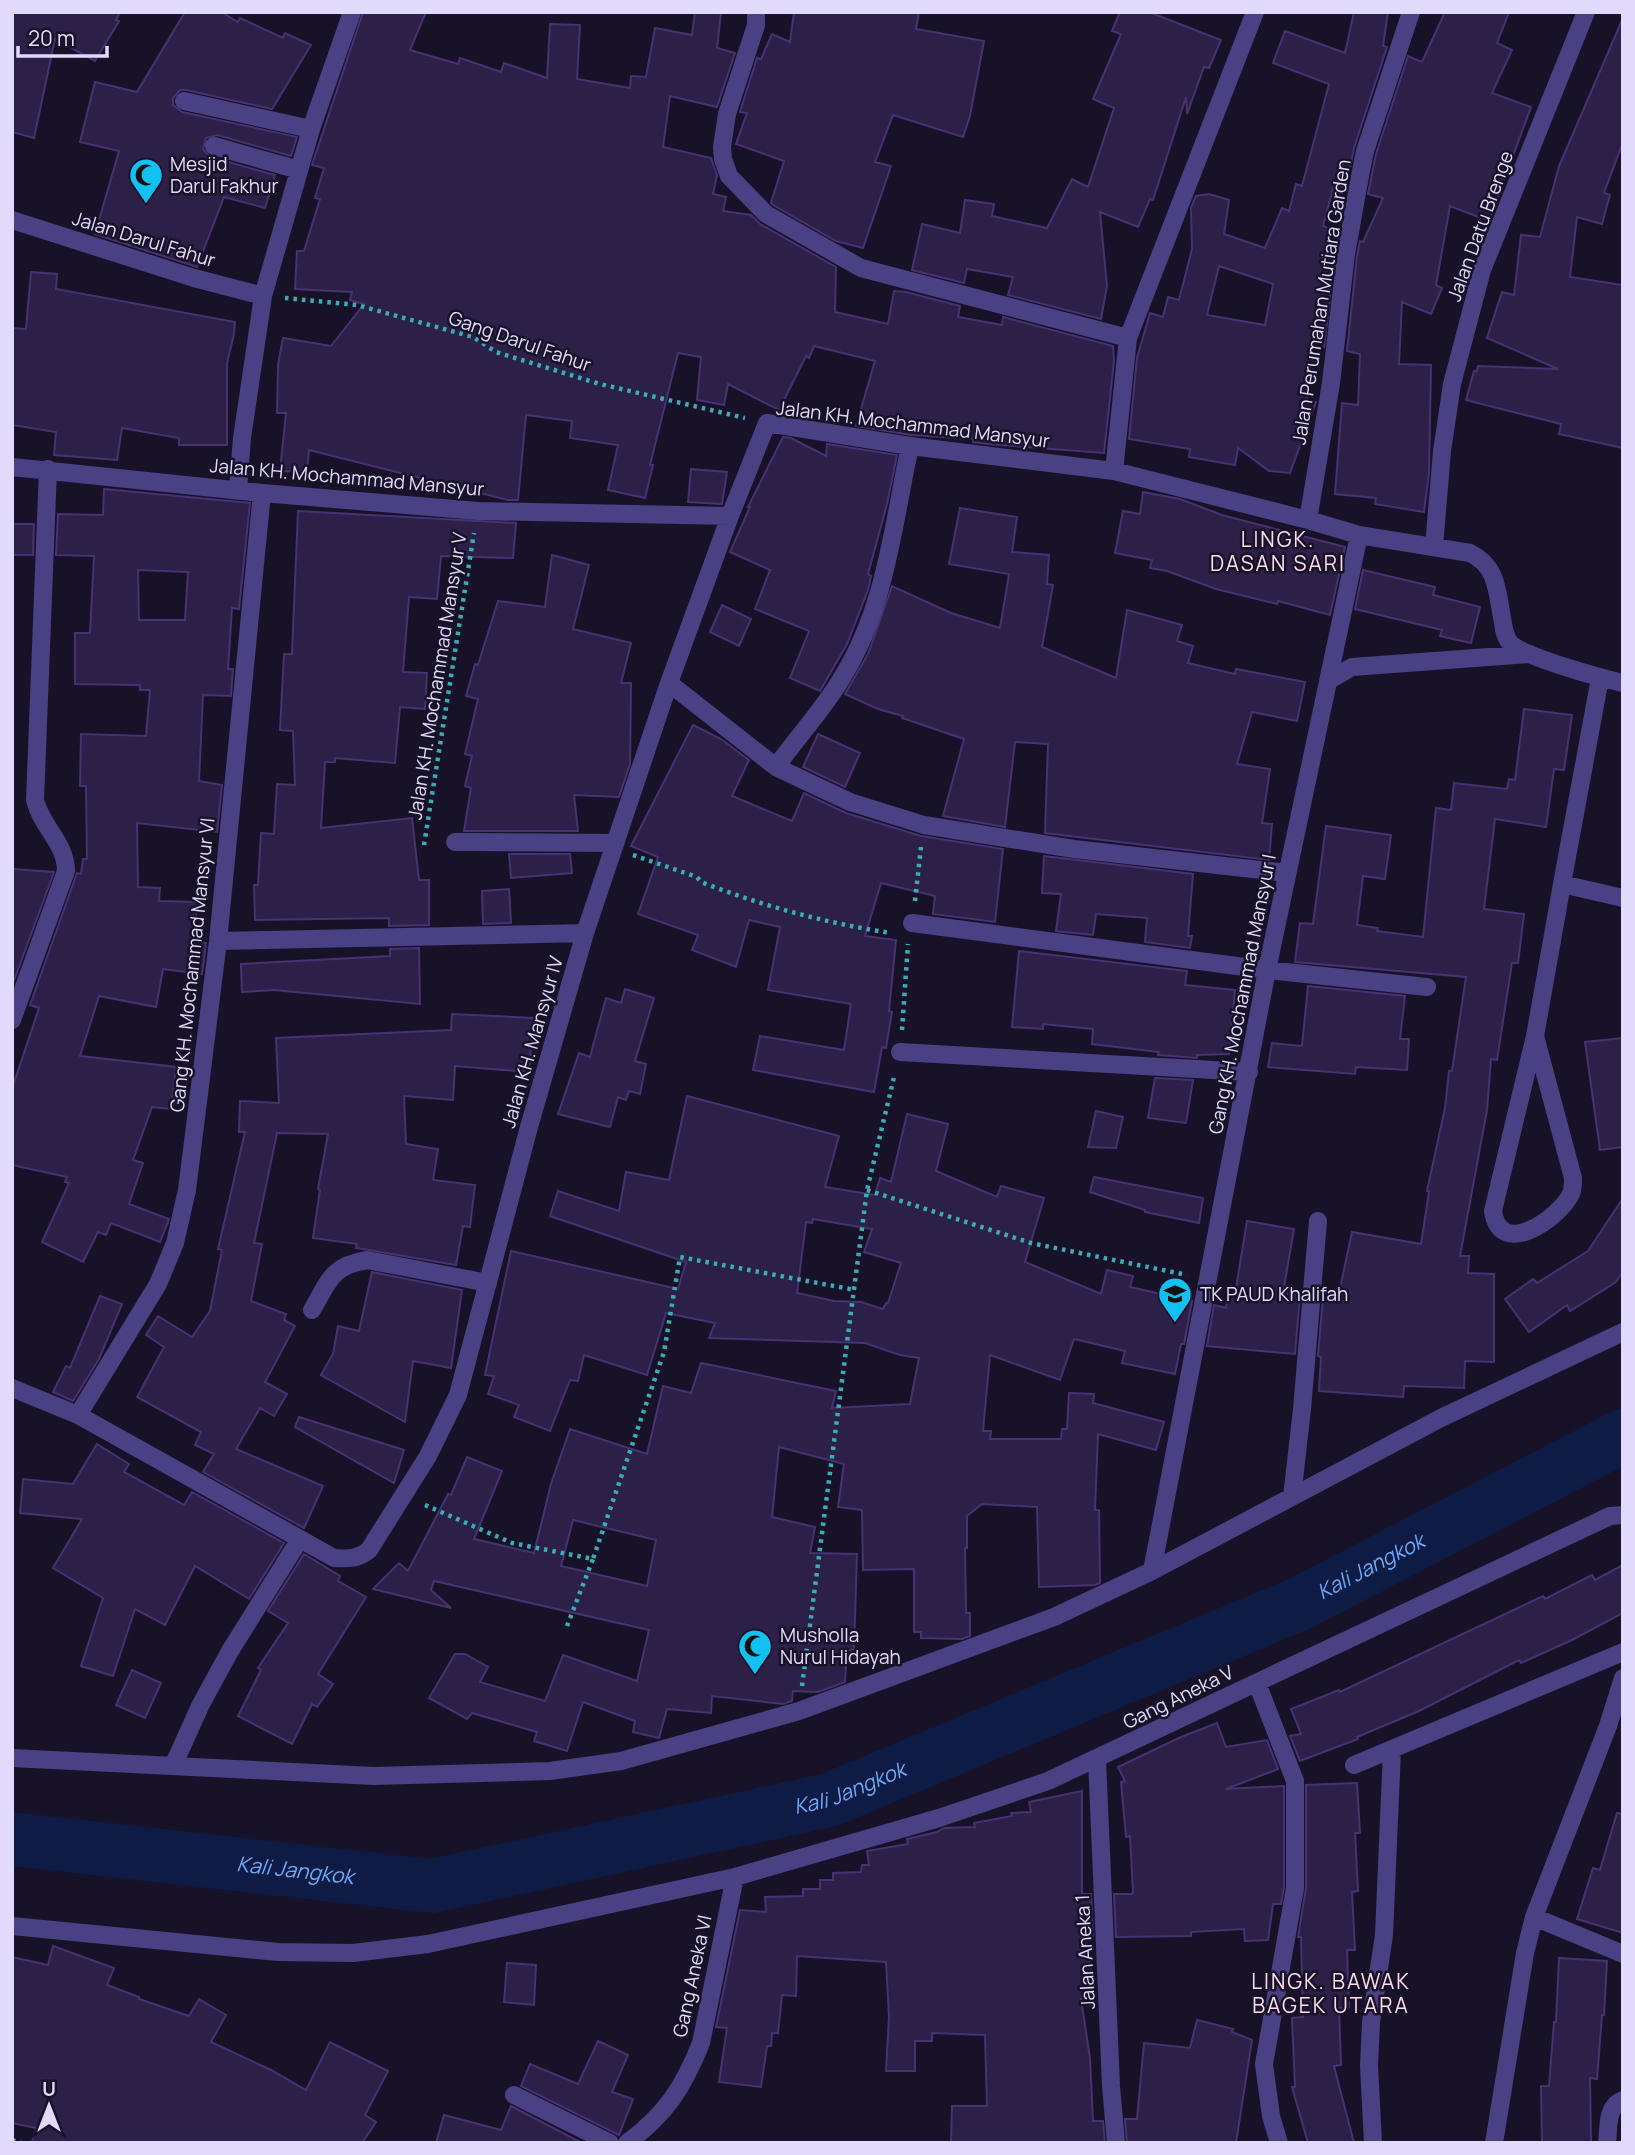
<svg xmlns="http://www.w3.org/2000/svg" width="1635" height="2155" font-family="Manrope,sans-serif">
<rect width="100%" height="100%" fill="#181228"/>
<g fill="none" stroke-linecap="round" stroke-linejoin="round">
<path stroke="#0e1b44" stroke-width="54" id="s1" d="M12,1839L432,1886L829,1800L1299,1604L1623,1436"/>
</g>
<path fill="#2c1f48" stroke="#463272" stroke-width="2" fill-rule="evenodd" d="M12,12H120L116,20L119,21L95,61L55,39L34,138L12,132Z
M185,12H221L238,22L240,18L283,38L285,33L311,45L272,109L186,90H180L173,98V105L182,112L297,137L291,156L217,135L206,138L203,149L210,157L275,175L265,208L224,197L197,267L95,234L119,151L80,142L95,82L137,92Z
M363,12H426L410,50L458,64L460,58L501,72L504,63L547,78L550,24L580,25L577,79L630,88L631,76L646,77L655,28L692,35L695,12H721L717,48L735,53L717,107L670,96L663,147L711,158L717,175L713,194L726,197L723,211L751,215L760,224L836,267L835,312L888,324L894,291L906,292L960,306L958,317L1002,325L1003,317L1113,346L1114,361L1104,453L988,444L973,442V439L911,435L856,426L875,361L814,346L809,358L806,356L779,410L728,384L724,405L697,400L701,357L678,353L650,465H653L645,498L608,490L618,445L570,438L572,421L526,415L518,500H508L309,450L307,472L280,471L286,413H277L278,365L283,338L331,346L364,304L350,300L352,292L295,289L297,251H304L320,199L315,198L324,168L312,165Z
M794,12H919L916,29L984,41L970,116L963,137L893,115L875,162L891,166L863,248L836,241L773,205L771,203L784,161L736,144L747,113L740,112L757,58L761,59L772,34L790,42Z
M1120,12H1149L1221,40L1209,68L1204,67L1187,114L1186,97L1153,200L1150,199L1138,227L1100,212L1107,286L1101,319L1008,295L1013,277L967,269L964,283L912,270L922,224L960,233L965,200L994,204L992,216L1047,228L1072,179L1088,187L1114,108L1093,99L1121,34L1112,31Z
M1354,12H1388L1383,46L1387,47L1354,148L1346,188L1334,185L1323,226L1338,232L1324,347L1319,346L1306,400L1316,402L1290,473L1269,471L1238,448L1235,465L1189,457L1190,449L1129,439L1137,358L1150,313L1163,317L1168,297L1179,300L1192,249L1191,208L1196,196L1209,194L1229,200L1224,234L1265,248L1282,208L1289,211L1296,184L1302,186L1329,84L1273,63L1285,31L1345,53ZM1219,266L1273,284L1265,325L1207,315Z
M1445,12H1509L1497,43L1512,50L1492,93L1531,107L1489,221L1450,206L1436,285L1442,288L1431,314L1402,302L1399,364L1431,365L1429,473L1424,512L1375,504L1376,498L1335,494L1342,403L1358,405L1360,354L1347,351L1357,256L1360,241L1363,242L1383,198L1368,194L1376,154L1408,56L1422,62Z
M1623,18V142L1604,193L1610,195L1602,224L1577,217L1570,277L1623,285V448L1559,434L1561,424L1466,400L1474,371H1477L1478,366L1558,369L1487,338L1502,292L1514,295L1521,235L1540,237L1559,166Z
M31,272L57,274L56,289L235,322L234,334L227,363V445H179V438L122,428L117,460L54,455L56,432L12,425V328L26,329Z
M783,437L791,438L826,456L827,444L897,455L887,504L868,574L871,576L868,590L847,644L820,691L790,678L809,631L755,609L770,570L730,552L750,507H748Z
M691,469L727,472L722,504L688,502Z
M104,489L250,503L239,609L232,608L228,669H233L231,696L203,695L199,781L222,785L217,832L137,823L138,887L160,888L159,901L197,902L195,942L206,943L202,974L163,969L156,1007L99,996L80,1056L176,1067L171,1109L152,1107L133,1160L143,1163L129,1204L169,1219L160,1242L111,1223L106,1235L98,1232L83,1262L42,1242L69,1183L65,1182L67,1177L12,1165V1089L39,1008L30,1005L77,873L81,874L83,859H87L86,786H80L81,734L146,736L150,690H140V685L75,684V633H90L94,556L56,555L58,514L103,515ZM138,570L188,572L185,620H139Z
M1143,492L1180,499L1222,515L1345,547L1330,615L1278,601L1277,604L1216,589L1167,571L1150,568L1152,560L1115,553L1123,511L1140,514Z
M960,508L1017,517L1012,552L1049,555L1047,584L1053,585L1042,647L1116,678L1127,610L1182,625L1177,641L1193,646L1188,663L1235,674L1236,669L1305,682L1297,721L1252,712L1237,764L1270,769L1262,823L1272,824L1269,860L1045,833L1048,744L1015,742L1005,827L943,816L964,739L902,718L903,716L878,709L845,694L868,654L892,586L951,613L1000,628L1009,574L949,564Z
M298,511L516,523L513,558L441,556L437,599L409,597L403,672L427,673L425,709L400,707L395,763L335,758V762H325L321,828L412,818L419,880H429V925L389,926V918L255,920L254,885H258L261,833L274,834L277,784L295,785L293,731L280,730L284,654H292Z
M12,524H34L33,555H12Z
M552,555L589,565L573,629L631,643L621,683H631L630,764L619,797L574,795L578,831H464L471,788L465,786L472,756L465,754L478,699L466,696L475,664L478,665L498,601L545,607Z
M1363,570L1435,587L1433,595L1480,607L1471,643L1440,636L1442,630L1355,609Z
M722,605L751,619L739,646L710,632Z
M1524,709L1572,715L1564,770L1554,769L1546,827L1495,819L1484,909L1524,914L1518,963H1512L1497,1060L1491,1059L1487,1110L1460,1256H1469L1468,1273L1494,1274V1362L1465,1361L1464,1388L1404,1386L1403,1397L1319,1391L1321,1357L1318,1356L1323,1297L1338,1298L1352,1232L1421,1244L1429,1192L1427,1191L1445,1108L1449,1071H1452L1466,977L1295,962L1300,923L1313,924L1326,826L1391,835L1385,879L1363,876L1357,925L1378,928L1377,931L1423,937L1436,808L1451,810L1454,783L1507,789L1509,779L1515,780Z
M693,725L721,739L749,760L732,796L792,821L804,793L846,813L921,836L1003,849L995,922L933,914L935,896L881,883L865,936L896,940L889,1011L892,1012L886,1048L882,1047L874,1092L753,1070L760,1036L844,1050L851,1004L768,990L780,927L749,920L736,967L692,950L698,935L638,914L658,857L631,846Z
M818,734L860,753L845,787L803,767Z
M509,854H570L572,873L511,878Z
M1044,856L1193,874L1188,936H1192L1190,948L1145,942L1147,918L1096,914L1093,935L1056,931L1061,894L1042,893Z
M12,869L54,872L12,986Z
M509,889L511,923L483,924L482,891Z
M419,948L420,1004L274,990L242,992L241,964L390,956V949Z
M1019,951L1187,971L1185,985L1235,990L1229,1054L1197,1055V1058L1158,1055L1159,1052L1092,1044L1093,1029L1043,1024V1029L1012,1027Z
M1308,986L1405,996L1400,1039H1409L1407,1070L1356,1067L1355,1074L1268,1067L1272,1043L1302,1046Z
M625,989L654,998L635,1061L646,1064L640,1094L629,1091L626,1100L618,1097L610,1127L558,1114L579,1053L590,1057L606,998L621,1003Z
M452,1014L533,1018L529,1072L455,1066L453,1100L404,1096L406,1144L438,1149L433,1180L475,1185L470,1227L463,1226L456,1265L363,1249L356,1248L357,1244L313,1238L320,1190L318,1189L328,1134L277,1133L254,1243L262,1244L251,1301L286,1314L284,1320L295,1326L265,1382L287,1394L274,1416L260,1408L236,1449L323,1486L304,1528L203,1472L214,1454L195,1445L201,1432L137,1397L164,1347L146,1335L158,1316L192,1337L210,1311L222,1250L218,1249L245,1132H239L240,1101L279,1103L276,1038L451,1030Z
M1623,1038V1147L1600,1150L1585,1042Z
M1155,1078L1193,1080L1186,1123L1148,1118Z
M687,1096L839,1136L825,1187L875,1195L880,1178L891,1182L907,1114L948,1124L936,1171L997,1197L1001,1186L1044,1198L1025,1262L1101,1294L1107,1270L1133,1276L1130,1287L1192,1301L1184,1344H1181L1175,1374L1122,1363L1125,1351L1074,1339L1060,1380L990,1355L983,1431H991L990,1439H1061L1062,1429H1067L1069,1393L1094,1394L1093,1403L1164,1422L1156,1450L1098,1434L1095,1510H1099L1100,1583L1095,1585L1039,1587L1037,1507L982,1504L967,1516V1548H965L966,1613H970V1636L962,1639L921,1638V1632H914V1569L863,1570L862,1510L838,1507L844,1464L779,1447L772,1517L815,1527L810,1553L857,1554L854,1650H847L845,1682L818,1692L793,1691L792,1701L783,1704L712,1696L711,1713L667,1709L659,1738L633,1732L635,1721L583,1702L567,1751L534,1741L537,1732L472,1713L467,1719L429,1698L455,1654H465L488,1667L480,1682L545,1701L563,1655L637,1681L649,1630L434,1581L431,1590L451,1608L373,1589L399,1563L408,1571L448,1494L451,1495L467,1457L502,1471L474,1539L534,1553L551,1484L570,1429L647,1454L663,1386L691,1393L701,1363L836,1391L832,1408L910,1404L919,1358L900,1355L865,1343L709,1338L715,1323L666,1313L647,1375L584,1355L578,1381L570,1380L550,1431L514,1417L519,1405L488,1394L494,1376L485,1375L511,1251L678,1289L686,1262L550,1216L558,1191L619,1211L626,1172L669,1180ZM813,1219L872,1229L864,1252L901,1263L888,1303H886L883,1309L861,1302L834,1301L797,1293L806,1222L812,1223ZM573,1520L656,1540L647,1586L561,1566Z
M1096,1111L1123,1117L1116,1148L1088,1147Z
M1094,1177L1203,1198L1199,1223L1145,1212V1210L1090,1192Z
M1623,1198V1271L1616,1282L1570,1311L1567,1305L1529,1332L1505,1299L1533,1279L1537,1283L1588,1251Z
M1247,1221L1294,1229L1283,1293L1300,1295L1295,1354L1207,1346L1214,1305L1226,1308L1229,1287L1236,1288Z
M372,1272L462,1290L451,1368L413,1361L405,1422L321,1375L333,1354L338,1326L359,1331Z
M100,1296L122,1304L99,1359L73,1401L53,1392L66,1366L70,1368Z
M299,1417L404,1450L394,1483L295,1427Z
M97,1444L129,1464L124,1472L184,1505L192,1492L284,1543L249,1599L195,1566L165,1625L135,1609L113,1676L81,1666L103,1598L53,1568L82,1519L20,1513L23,1479L73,1484Z
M304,1554L340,1576L338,1581L366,1597L318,1674L333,1684L317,1707L312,1704L292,1744L238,1716L261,1670L258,1668L288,1623L268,1611Z
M1623,1565V1613L1572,1640L1521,1663L1519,1660L1419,1711L1357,1737L1358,1739L1300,1761L1290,1736L1301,1734L1291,1709L1339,1690L1340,1692L1543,1596L1545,1599L1592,1575L1595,1580Z
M132,1670L161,1683L145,1718L116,1705Z
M1217,1723L1226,1747L1267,1740L1278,1769L1226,1789L1284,1786V1887L1281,1904H1273L1268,1940L1245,1941L1244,1929L1191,1932V1936L1116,1937L1114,1894H1132L1133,1892L1130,1836L1126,1837L1121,1782L1125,1781L1118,1767L1181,1737Z
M1357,1783L1360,1833H1355L1358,1891L1352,1892L1355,1950H1347L1349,2008H1339L1341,2065L1334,2066L1354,2143H1308L1292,2087H1295L1292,2018L1303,2017L1301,1937H1298L1306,1888V1785Z
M1082,1791V1894H1091L1093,1937H1085L1096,1996L1081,1999L1090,2058L1093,2121H1103L1105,2143H951L952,2106H987L985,2035L932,2033V2041H915V2071H886L889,2017L886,1962L797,1956L796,1996L782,1995L778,2033H772L771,2046H767L761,2087L719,2082L727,2028L716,2027L717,2022L740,1910L766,1912L765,1897L803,1896V1889H820V1880H833V1873L861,1872L862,1865H869L867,1851L908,1844L907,1839L937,1832L944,1828L975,1827L974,1823L1012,1816L1011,1813L1031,1812L1029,1802Z
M1617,1813L1623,1814V1933L1577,1919L1593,1868L1600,1870Z
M53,1946L114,1968L107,1985L139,1997V1999L189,2016L199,1999L226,2015L211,2042L271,2070L306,2090L330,2042L388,2071L365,2115L376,2122L362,2143H32L36,2128L12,2123V1957L48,1965Z
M1559,1958L1607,1961L1604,2015H1602L1597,2079L1590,2078L1591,2143H1542L1541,2086H1549L1554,2022H1556Z
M507,1963L536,1965L534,2005L504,2002Z
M1197,2020L1233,2029L1232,2032L1252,2040L1236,2143H1127L1125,2119H1137L1144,2043L1190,2048Z
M598,2041L628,2055L612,2092L633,2099L619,2135L521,2086L530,2064L578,2084Z
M511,2106L582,2143H436L444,2115L501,2130Z"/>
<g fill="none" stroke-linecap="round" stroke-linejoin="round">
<path stroke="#38adb4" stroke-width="4.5" stroke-dasharray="3.5 5" stroke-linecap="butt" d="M285,298L357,305L473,337L496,352L600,384L745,418
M424,845L474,533
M633,855L697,877L701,882C763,906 825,923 891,933
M915,901L921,847
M902,1030L908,944
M867,1190L1031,1243L1187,1275
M425,1505L512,1543L593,1559L664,1352L680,1257L855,1290
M567,1626L593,1559
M802,1686L867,1190L895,1073
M12,2140L21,2143"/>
<path stroke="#4a4084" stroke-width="18" d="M756,12V25L727,114L722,147L723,159L729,176L766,214L861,268L1128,338
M184,101L311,129
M214,146L299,170
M12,220L194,278L263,296
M12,467L262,493L478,511L730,516L767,423L910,446L1114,471L1308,520L1359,535L1470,553C1499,567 1497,594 1503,623C1504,630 1505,637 1510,643C1524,657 1601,678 1623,683
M1114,471L1128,338L1255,12
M238,489L242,438L263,296L311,129L352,12
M1308,520L1331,383L1346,254L1360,176L1365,151L1411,12
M1434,546L1442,451L1452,384L1482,270L1586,12
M1600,678L1562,884L1623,898
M1328,681L1352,667L1530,654
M669,683L776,767L850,802L924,825L1074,849L1287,873
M776,767C798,736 824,709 843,676C886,606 893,525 910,446
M455,842L615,843
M912,923L1267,970L1427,987
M218,941L585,933
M12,1020L66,871C66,843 41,826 35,800L48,469
M1535,1036L1573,1178C1573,1183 1573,1189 1571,1194C1559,1218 1500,1260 1493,1211L1535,1036L1562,884
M900,1052L1249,1072
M312,1310C329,1281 331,1266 367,1260L488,1283
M12,1388L78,1415L334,1558C349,1559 358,1559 369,1550L428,1456L458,1395L529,1127L585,933L669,683L730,516
M78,1415L158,1284L175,1243L187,1190L218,941L262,493
M1292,1497L1302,1409L1318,1221
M1152,1571L1267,970L1359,535
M1257,1683L1295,1781V1888L1264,2064L1271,2116L1279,2143
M12,1758L374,1776L550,1771L621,1761L799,1711L1054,1617L1152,1571L1441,1418L1623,1332
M1097,1759L1111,2086L1116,2143
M1354,1765L1623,1652
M173,1766L201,1704L230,1651L300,1539
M1534,1917L1623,1954
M12,1926L278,1952L353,1953L428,1944L735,1877L939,1818L1048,1781L1610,1516L1623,1515
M514,2095L610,2143
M627,2143C666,2114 683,2088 701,2043L735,1877
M1373,2143L1369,2066L1371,2022L1384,1935L1392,1750
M1494,2143L1525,1953L1534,1917L1608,1726L1623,1678
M1607,2143C1609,2127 1606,2106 1623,2100"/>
</g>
<defs>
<g id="mosque-pin" transform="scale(1.75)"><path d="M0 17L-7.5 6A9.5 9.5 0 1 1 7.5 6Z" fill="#12c1f1" stroke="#181228"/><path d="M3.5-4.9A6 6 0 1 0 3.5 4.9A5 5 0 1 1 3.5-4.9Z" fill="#111"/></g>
<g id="school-pin" transform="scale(1.75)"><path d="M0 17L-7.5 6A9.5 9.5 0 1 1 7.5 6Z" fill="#12c1f1" stroke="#181228"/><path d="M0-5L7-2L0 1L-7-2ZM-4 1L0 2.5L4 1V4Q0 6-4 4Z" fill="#111"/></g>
</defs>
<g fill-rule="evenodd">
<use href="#mosque-pin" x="146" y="175"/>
<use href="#school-pin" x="1175" y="1294"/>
<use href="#mosque-pin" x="755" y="1646"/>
</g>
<g text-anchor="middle" stroke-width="5" stroke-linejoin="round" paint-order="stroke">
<g font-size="19" fill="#e2dafd" stroke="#181228" text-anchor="start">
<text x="170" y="171">Mesjid<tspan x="170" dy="22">Darul Fakhur</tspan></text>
<text x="1200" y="1301">TK PAUD Khalifah</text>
<text x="780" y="1642">Musholla<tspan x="780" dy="22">Nurul Hidayah</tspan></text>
</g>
<g font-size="19" fill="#e2dafd" stroke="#181228">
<text transform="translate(1480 226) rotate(-70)" y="7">Jalan Datu Brenge</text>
<text transform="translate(144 239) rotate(17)" y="7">Jalan Darul Fahur</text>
<text transform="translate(1321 302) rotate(-81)" y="7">Jalan Perumahan Mutiara Garden</text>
<text transform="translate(520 341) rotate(19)" y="7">Gang Darul Fahur</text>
<text transform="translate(913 424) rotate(7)" y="7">Jalan KH. Mochammad Mansyur</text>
<text transform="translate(347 477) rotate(5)" y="7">Jalan KH. Mochammad Mansyur</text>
<text transform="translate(437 676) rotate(-81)" y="7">Jalan KH. Mochammad Mansyur V</text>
<text transform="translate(192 965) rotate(-84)" y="7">Gang KH. Mochammad Mansyur VI</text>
<text transform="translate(1242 994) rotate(-79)" y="7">Gang KH. Mochammad Mansyur I</text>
<text transform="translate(532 1042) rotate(-74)" y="7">Jalan KH. Mansyur IV</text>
<text transform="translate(1178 1697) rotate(-26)" y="7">Gang Aneka V</text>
<text transform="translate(1085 1952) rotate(-93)" y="7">Jalan Aneka 1</text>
<text transform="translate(692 1976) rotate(-78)" y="7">Gang Aneka VI</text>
</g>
<g font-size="21" letter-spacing="2" fill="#fddced" stroke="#181228">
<text x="1278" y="547">LINGK.<tspan x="1278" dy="24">DASAN SARI</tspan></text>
<text x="1331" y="1989">LINGK. BAWAK<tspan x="1331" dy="24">BAGEK UTARA</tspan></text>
</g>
<g font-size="21" font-style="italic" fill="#6fa8f7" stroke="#181228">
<text dy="7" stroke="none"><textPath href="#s1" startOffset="1419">Kali Jangkok</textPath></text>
<text dy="7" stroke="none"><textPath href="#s1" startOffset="852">Kali Jangkok</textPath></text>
<text dy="7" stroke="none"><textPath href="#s1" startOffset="285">Kali Jangkok</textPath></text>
</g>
</g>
<rect width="1635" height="2155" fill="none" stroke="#e2dafd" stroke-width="28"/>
<g transform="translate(49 2106)" stroke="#181228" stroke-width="5" paint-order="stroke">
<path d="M0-5L12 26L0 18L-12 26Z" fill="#e2dafd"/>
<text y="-10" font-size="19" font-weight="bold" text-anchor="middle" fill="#e2dafd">U</text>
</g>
<path d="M18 46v10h89v-10" fill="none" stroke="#e2dafd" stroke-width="3.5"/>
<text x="28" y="46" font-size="21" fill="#e2dafd" stroke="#181228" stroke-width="5" paint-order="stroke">20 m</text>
</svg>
